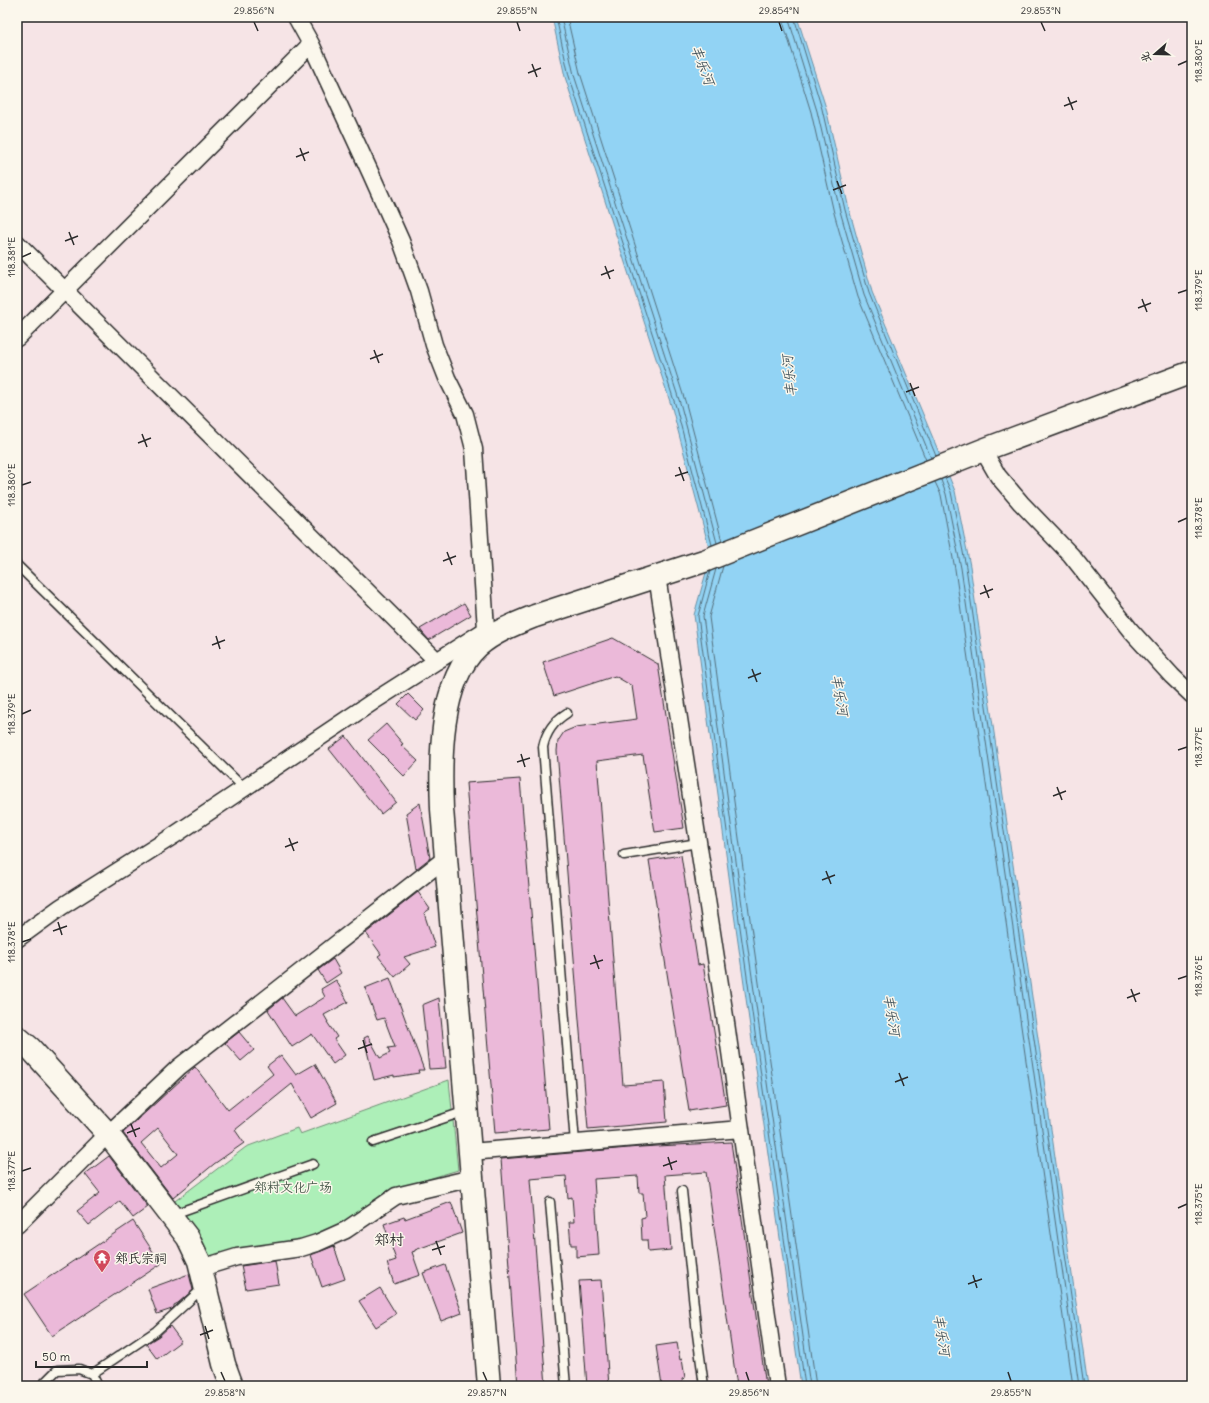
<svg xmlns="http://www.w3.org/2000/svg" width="1209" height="1403" font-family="Delius,'LXGW WenKai TC',sans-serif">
<rect width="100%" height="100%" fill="#f6e4e6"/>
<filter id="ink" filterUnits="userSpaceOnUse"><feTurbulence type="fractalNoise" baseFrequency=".025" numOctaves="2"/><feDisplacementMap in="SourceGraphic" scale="8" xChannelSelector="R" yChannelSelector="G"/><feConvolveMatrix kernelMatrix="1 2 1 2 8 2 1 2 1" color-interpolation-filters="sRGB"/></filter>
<g filter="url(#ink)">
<path fill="#adefb8" stroke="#6c8d72" d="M449,1080L458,1170L385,1192L342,1226L322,1236L206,1258L171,1204L246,1147L297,1128L300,1134Z"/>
<path fill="#92d3f4" stroke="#6990a4" d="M552,17H797L826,108L849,209L872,292L955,491L970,566L1088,1386H801L734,914L694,615L711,555L672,408L565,77Z"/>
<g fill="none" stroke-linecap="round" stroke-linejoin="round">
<path stroke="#546e7b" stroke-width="1" d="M556,17L569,76L676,407L712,545
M561,17L574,75L681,406L717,543
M567,17L580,73L686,404L722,541
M782,17L783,22L811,112L834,213L858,297L926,460
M788,17L817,111L840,211L864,295L931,458
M794,17L822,109L845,210L869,293L936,456
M945,478L951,492L966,567L1084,1386
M941,480L946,494L961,568L1079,1386
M935,482L941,495L955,569L1073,1386
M723,566L709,617L749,912L816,1386
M716,569L703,616L743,913L810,1386
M710,571L698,616L738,913L805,1386"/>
</g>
<path fill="#ebb9d9" stroke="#2b2b2b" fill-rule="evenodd" d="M464,603L471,615L429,640L422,632L420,629Z
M613,638L658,664L684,828L655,832L643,755L597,761L623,1085L664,1082L667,1122L588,1129L557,751L558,741L564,732L576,727L637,719L632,686L615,676L554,696L543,662Z
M408,694L424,710L415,720L398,704Z
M386,724L403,744L401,745L418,761L404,776L368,740Z
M346,736L396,802L381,814L329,749Z
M520,779L549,1129L495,1133L466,783Z
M420,803L430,858L416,869L406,813Z
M681,855L698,965L703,964L726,1105L689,1111L649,860Z
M418,892L430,909L424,913L435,947L404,957L410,964L395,977L378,956L381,954L366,933Z
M333,959L341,973L326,983L318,970Z
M390,978L424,1070H418L419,1073L394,1077V1075L374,1080L364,1038L368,1036L380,1058L390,1053L388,1048L395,1047L384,1018L377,1020L365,988Z
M336,980L348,1002L324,1015L328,1022H327L337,1037L334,1039L345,1055L333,1064L312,1034L292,1047L268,1010L282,998L295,1016L325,997L321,989Z
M439,998L446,1068L429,1069L422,1005Z
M239,1032L254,1050L241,1061L225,1043Z
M281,1055L296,1075L315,1064L337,1103L311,1118L292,1084L235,1130L244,1143L214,1164L173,1198L123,1133L195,1067L228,1110L273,1074L267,1066ZM158,1128L178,1154L161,1168L141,1143Z
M731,1142L766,1386H737L706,1172L665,1175L671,1250L648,1252L647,1240H642L641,1218L645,1217L643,1193H639L638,1176L594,1179L599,1255L576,1257V1245H571L569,1222H574L572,1197L568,1198L566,1176L530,1179L546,1386H518L501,1159L640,1147Z
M109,1156L148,1207L133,1218L120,1201L89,1225L77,1211L100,1193L85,1174Z
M451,1202L462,1233L415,1250V1251L412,1252L420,1275L394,1284L387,1263L396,1260L384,1224L404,1217L405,1219Z
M133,1221L161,1264L52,1336L24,1294Z
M334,1246L345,1279L322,1287L311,1255Z
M275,1261L279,1284L246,1289L241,1266Z
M445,1265L462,1313L441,1321L423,1273Z
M189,1274L193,1290L178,1303L174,1305V1307L172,1309L157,1314L148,1289Z
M601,1280L609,1386H587L579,1281Z
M380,1288L396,1314L376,1327L359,1301Z
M170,1326L181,1341L157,1359L146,1344L159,1336Z
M677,1343L680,1360L682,1359L685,1378L682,1379L683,1386H662L656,1346Z"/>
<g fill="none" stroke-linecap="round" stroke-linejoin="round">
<g stroke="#2b2b2b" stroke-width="11">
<path id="lane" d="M17,565L244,788
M567,713C554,721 546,732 543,747L575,1143
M624,855L698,843
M373,1142L466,1111
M682,1191L697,1334L704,1386
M550,1202L566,1386
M171,1215L313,1164
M92,1374L98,1386
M41,1386L57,1370L79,1369L92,1374L156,1331L204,1287"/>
</g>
<g stroke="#2b2b2b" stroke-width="19">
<path id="street" d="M296,17L311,44L371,174L401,241L419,291L434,345L447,378L465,414L474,449L486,629
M17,243L437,661
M17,338L311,44
M983,450L998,476L1021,503L1071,555L1131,631L1172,676L1192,695
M657,576L726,1023L777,1386
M17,939L61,907L173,836L374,701L487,629
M470,1152L741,1129
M17,1225L103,1139L179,1067L446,858
M201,1268L237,1257L301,1248L317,1243L346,1230L396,1196L472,1178"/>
</g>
<g stroke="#2b2b2b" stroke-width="25">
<path id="secondary" d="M17,1037L30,1048L108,1134L188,1238L199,1261L224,1364L232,1386
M489,1386L442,809C440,760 439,682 478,646C494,632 515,624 535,616L704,561L983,450L1192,372"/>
</g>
<use href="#lane" stroke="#fbf7ec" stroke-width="8"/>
<use href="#street" stroke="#fbf7ec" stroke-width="16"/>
<use href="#secondary" stroke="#fbf7ec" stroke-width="22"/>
</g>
</g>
<path fill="none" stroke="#2b2b2b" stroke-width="1.5" d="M254,22L258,31M517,22L520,31M779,22L782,31M1041,22L1045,31M532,64L537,77M1178,65L1187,61M528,73L541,68M1068,97L1073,110M1064,106L1077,101M300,148L305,161M296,157L309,152M837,181L842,194M833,190L846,185M69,232L74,245M65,241L78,236M22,257L31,253M605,266L610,279M601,275L614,270M1178,293L1187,290M1142,299L1147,312M1138,308L1151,303M374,350L379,363M370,359L383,354M910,383L915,396M906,392L919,387M142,434L147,447M138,443L151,438M679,467L684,481M675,476L688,472M22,485L31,482M1178,522L1187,518M447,552L452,565M443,561L456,556M984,585L989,598M980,594L993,589M216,636L220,649M212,645L225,640M752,669L757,682M748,678L761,673M22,714L31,710M1178,750L1187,747M521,754L525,767M517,762L530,758M1057,787L1062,800M1053,796L1066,791M289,838L294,851M285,847L298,842M826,871L831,884M822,880L835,875M58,922L62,935M53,931L67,926M22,942L31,939M594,955L599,969M590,964L603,960M1178,979L1187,976M1131,989L1136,1002M1127,998L1140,993M363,1040L367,1053M358,1049L372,1044M899,1073L904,1086M895,1082L908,1077M131,1124L136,1137M127,1133L140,1128M668,1157L672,1170M663,1166L677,1161M22,1171L31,1168M1178,1208L1187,1204M436,1241L441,1255M432,1250L445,1246M973,1275L977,1288M968,1284L982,1279M205,1326L209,1339M200,1335L213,1330M221,1372L225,1381M483,1372L487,1381M746,1372L749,1381M1008,1372L1011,1381"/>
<defs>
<g id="temple-pin" transform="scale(0.9)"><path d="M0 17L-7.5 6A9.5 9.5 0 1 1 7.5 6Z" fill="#d1495b" stroke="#fbf7ec"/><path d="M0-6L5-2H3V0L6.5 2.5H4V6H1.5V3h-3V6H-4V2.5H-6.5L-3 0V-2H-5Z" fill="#fff"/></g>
</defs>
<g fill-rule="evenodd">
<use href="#temple-pin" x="102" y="1258"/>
</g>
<g text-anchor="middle" stroke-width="3" stroke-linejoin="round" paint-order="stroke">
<g font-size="13" fill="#4c5c4e" stroke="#fbf7ec">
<text x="293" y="1192">郑村文化广场</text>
</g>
<g font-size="13" fill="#2b2b2b" stroke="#fbf7ec" text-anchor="start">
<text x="115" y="1263">郑氏宗祠</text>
</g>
<g font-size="14" font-style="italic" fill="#45555d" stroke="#fbf7ec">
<text transform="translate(703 65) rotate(69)" y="5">丰乐河</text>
<text transform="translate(789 376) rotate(-96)" y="5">丰乐河</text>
<text transform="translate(840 695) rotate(80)" y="5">丰乐河</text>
<text transform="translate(892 1015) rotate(81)" y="5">丰乐河</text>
<text transform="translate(942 1335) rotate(81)" y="5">丰乐河</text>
</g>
<g font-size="15" fill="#2b2b2b" stroke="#fbf7ec">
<text x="389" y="1245">郑村</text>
</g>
</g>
<rect width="1209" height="1403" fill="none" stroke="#fbf7ec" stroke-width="44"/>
<g transform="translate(1155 54) rotate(250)" stroke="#fbf7ec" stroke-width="3" paint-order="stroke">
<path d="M0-3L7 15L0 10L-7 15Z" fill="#2b2b2b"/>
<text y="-6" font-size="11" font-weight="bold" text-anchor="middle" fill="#2b2b2b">北</text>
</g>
<path d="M36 1361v6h111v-6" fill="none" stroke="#2b2b2b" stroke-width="2"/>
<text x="42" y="1361" font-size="12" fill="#2b2b2b" stroke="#fbf7ec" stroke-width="3" paint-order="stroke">50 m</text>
<rect x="22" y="22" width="1165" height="1359" fill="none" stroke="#2b2b2b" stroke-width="1.5"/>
<g font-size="10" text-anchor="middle" fill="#2b2b2b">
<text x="254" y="14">29.856°N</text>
<text x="517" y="14">29.855°N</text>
<text x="779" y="14">29.854°N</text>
<text x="1041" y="14">29.853°N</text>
<text transform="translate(1198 61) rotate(-90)" y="4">118.380°E</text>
<text transform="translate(11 257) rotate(-90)" y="4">118.381°E</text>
<text transform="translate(1198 290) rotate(-90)" y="4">118.379°E</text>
<text transform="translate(11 485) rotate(-90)" y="4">118.380°E</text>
<text transform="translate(1198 518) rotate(-90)" y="4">118.378°E</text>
<text transform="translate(11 714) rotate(-90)" y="4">118.379°E</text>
<text transform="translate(1198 747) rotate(-90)" y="4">118.377°E</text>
<text transform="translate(11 942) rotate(-90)" y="4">118.378°E</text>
<text transform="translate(1198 976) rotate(-90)" y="4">118.376°E</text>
<text transform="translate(11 1171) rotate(-90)" y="4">118.377°E</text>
<text transform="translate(1198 1204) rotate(-90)" y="4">118.375°E</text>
<text x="225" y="1396">29.858°N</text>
<text x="487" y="1396">29.857°N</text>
<text x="749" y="1396">29.856°N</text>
<text x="1011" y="1396">29.855°N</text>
</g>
</svg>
